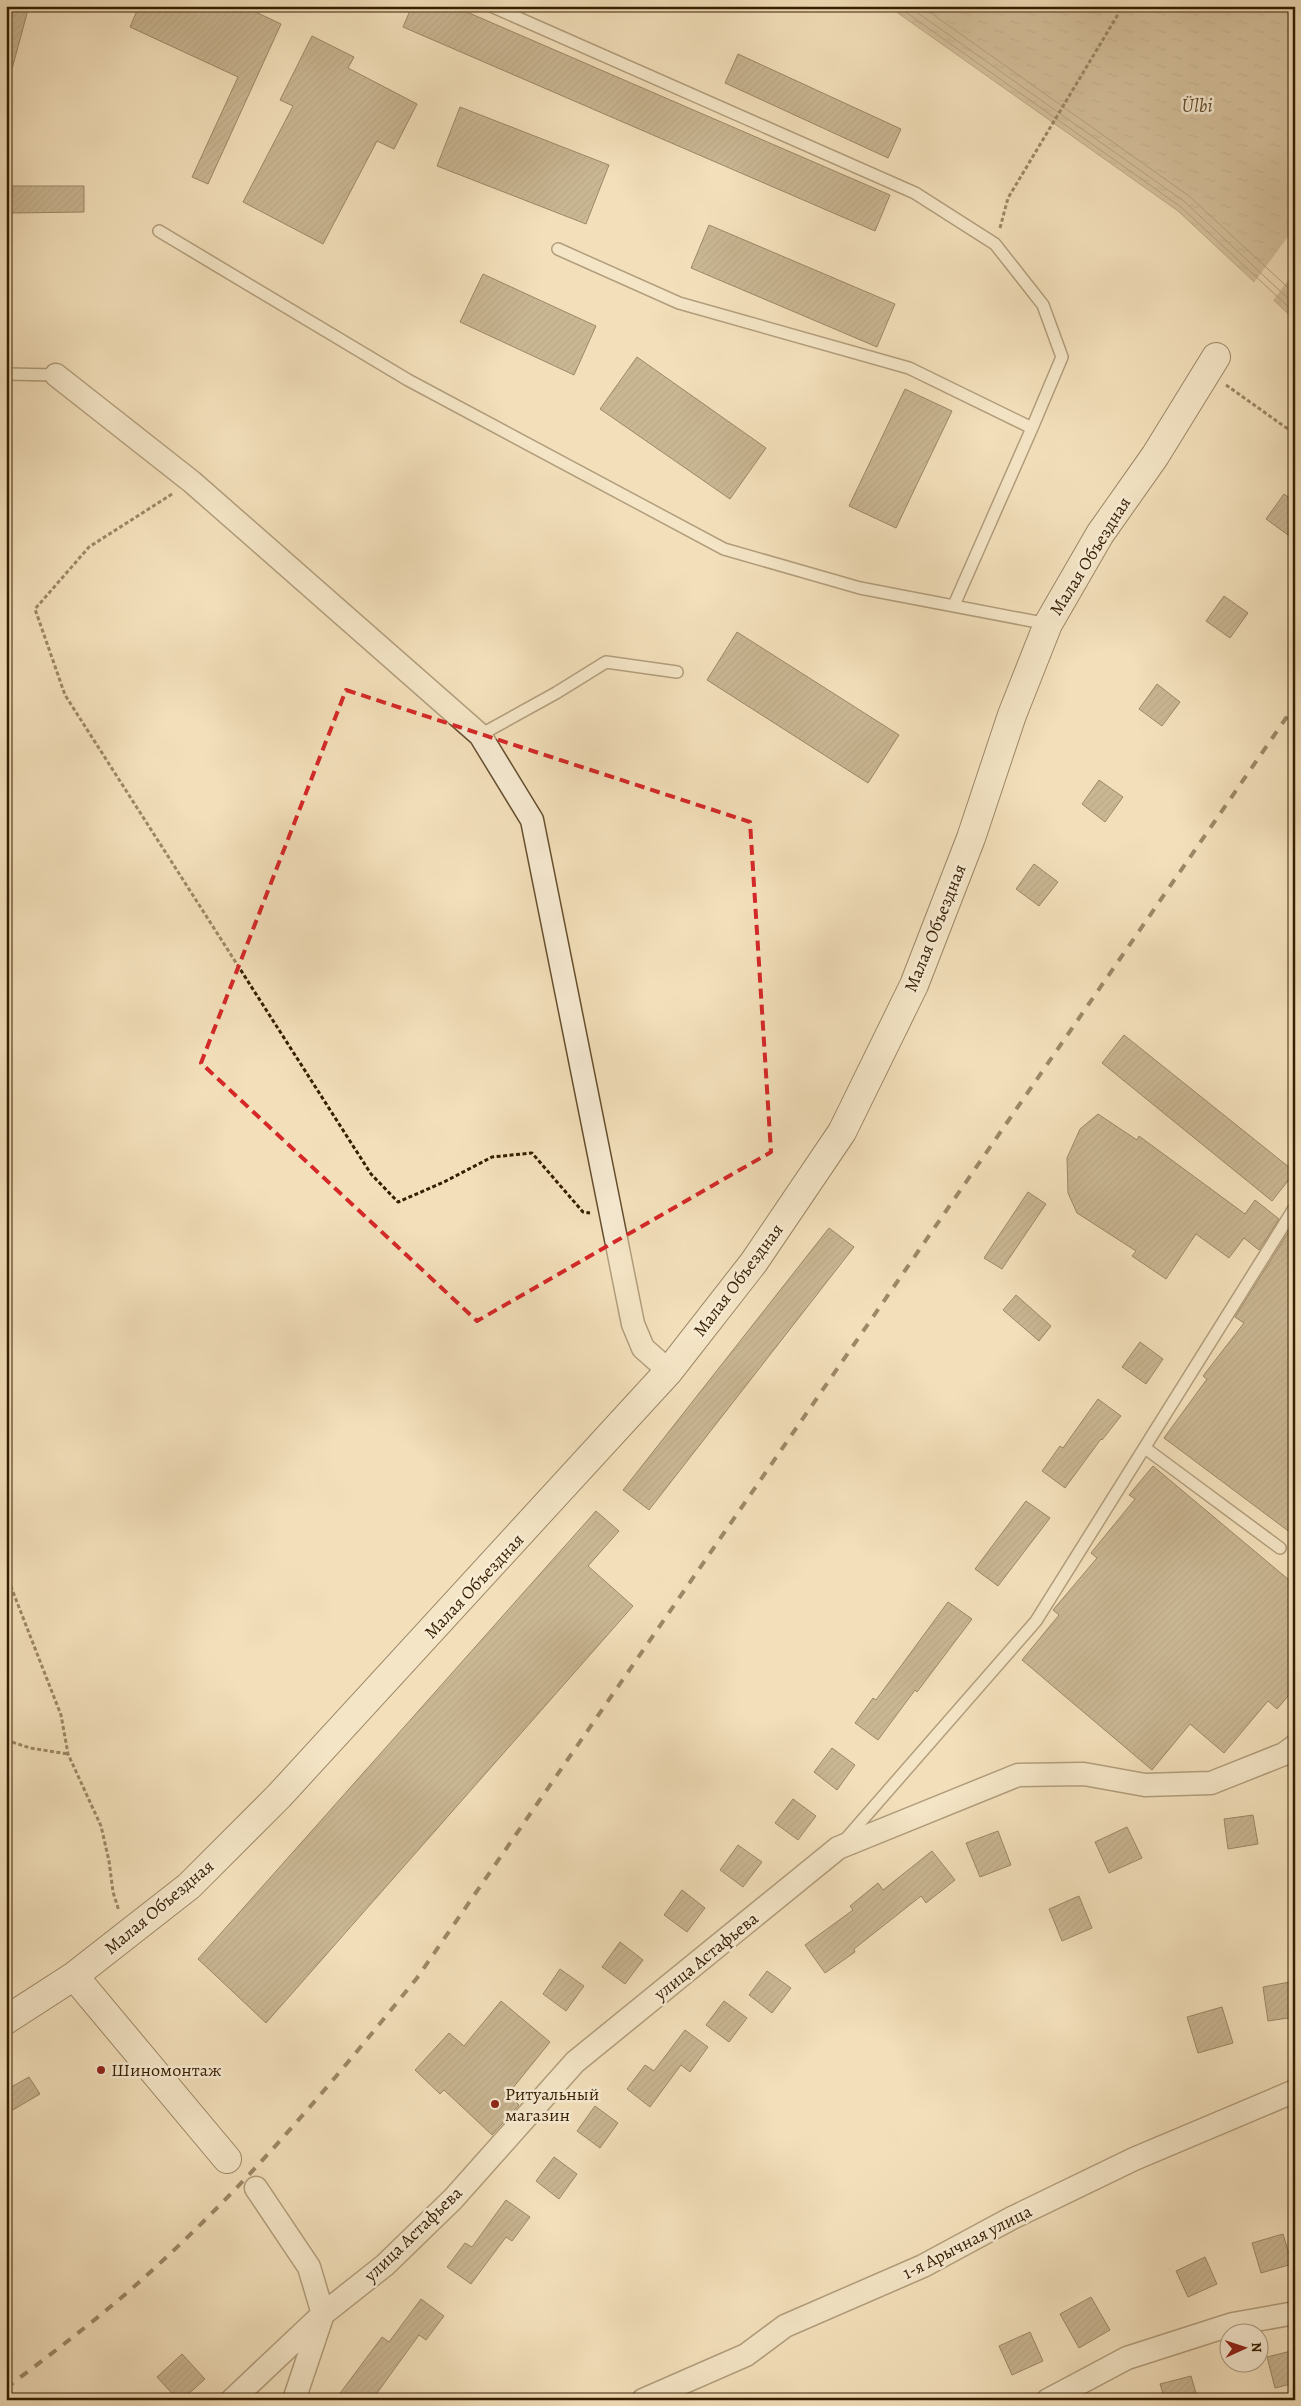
<svg xmlns="http://www.w3.org/2000/svg" width="1301" height="2406" font-family="Alegreya,serif">
<defs>
<pattern id="water-ripples" width="26" height="14" patternUnits="userSpaceOnUse" patternTransform="scale(1.25)"><rect width="26" height="14" fill="#b39e7b"/><path d="M2 4q2-2 4 0t4 0M15 11q2-2 4 0t4 0" fill="none" stroke="#928062"/></pattern>
<pattern id="building-hatch" width="6" height="6" patternUnits="userSpaceOnUse" patternTransform="scale(1.25)"><rect width="6" height="6" fill="#988361"/><path d="M-1 1l2-2M0 6l6-6M5 7l2-2" fill="none" stroke="#7d6b4e"/></pattern>
</defs>
<rect width="100%" height="100%" fill="#f3e0bb"/>
<filter id="stains"><feTurbulence type="fractalNoise" baseFrequency=".004" numOctaves="4"/><feColorMatrix values="0 0 0 0 .2 0 0 0 0 .09 0 0 0 0 .02 0 0 0 .5 -.17"/></filter>
<radialGradient id="worn" r=".72"><stop offset=".6" stop-color="#630" stop-opacity="0"/><stop offset="1" stop-color="#630" stop-opacity=".3"/></radialGradient>
<path fill="url(#water-ripples)" stroke="#816b4a" d="M888,6H1295V320L1178,211Z"/>
<path fill="#f3e0bb" d="M1295,227V271L1272,302L1253,284Z"/>
<g fill="none" stroke-linecap="round" stroke-linejoin="round">
<path stroke="#745e3e" stroke-width="1" d="M897,6L1181,207L1295,313
M908,6L1185,202L1295,305
M921,6L1189,196L1295,294"/>
</g>
<path fill="url(#building-hatch)" stroke="#361e00" d="M6,6H29L12,69H6Z
M139,6H243L281,24L208,184L192,177L238,77L130,27Z
M412,6H453L890,195L875,231L403,27Z
M312,36L354,57L348,68L417,104L394,149L377,141L323,244L243,202L293,106L280,100Z
M738,54L901,129L888,158L725,83Z
M460,107L609,165L586,224L437,166Z
M12,186H84V212L11,213Z
M709,225L895,304L877,347L691,268Z
M483,274L596,326L574,375L460,322Z
M637,357L766,448L730,499L600,409Z
M905,389L952,411L896,528L849,506Z
M1284,494L1295,502V540L1266,519Z
M1224,596L1248,613L1230,638L1206,621Z
M737,632L899,735L868,783L707,680Z
M1157,684L1180,702L1162,726L1139,709Z
M1099,780L1123,797L1105,822L1082,804Z
M1034,864L1058,882L1039,906L1016,889Z
M1124,1035L1295,1172L1272,1201L1102,1063Z
M1098,1114L1137,1140L1139,1136L1245,1214L1255,1200L1279,1219L1259,1250L1244,1238L1229,1258L1196,1234L1166,1279L1132,1256L1136,1251L1077,1213L1068,1193L1067,1158L1080,1129Z
M1028,1192L1046,1204L1002,1269L984,1258Z
M829,1228L854,1247L649,1510L623,1490Z
M1291,1228L1295,1231V1536L1164,1438L1207,1379L1203,1376L1244,1323L1235,1317Z
M1016,1295L1051,1326L1039,1341L1003,1310Z
M1140,1342L1163,1359L1146,1384L1122,1367Z
M1098,1399L1121,1416L1102,1440L1101,1439L1065,1488L1042,1471L1060,1446L1063,1448Z
M1153,1466L1295,1585V1688L1277,1709L1268,1701L1224,1753L1190,1724L1152,1770L1022,1660L1059,1615L1053,1610L1097,1558L1091,1553L1135,1499L1129,1495Z
M1026,1501L1050,1518L998,1586L975,1569Z
M596,1511L619,1531L588,1566L633,1606L266,2023L198,1959Z
M948,1602L972,1619L917,1692L915,1690L878,1740L855,1723L873,1698L876,1700Z
M832,1748L855,1765L837,1790L814,1772Z
M793,1799L816,1816L798,1840L775,1823Z
M1253,1815L1258,1844L1228,1849L1224,1819Z
M1127,1827L1142,1858L1109,1873L1095,1842Z
M998,1831L1011,1865L980,1877L966,1843Z
M738,1845L762,1862L743,1887L720,1870Z
M932,1851L955,1880L926,1903L921,1896L854,1949L855,1952L825,1973L805,1945L853,1910L850,1906L878,1883L883,1890Z
M682,1890L705,1908L687,1932L664,1915Z
M1079,1896L1092,1928L1062,1941L1049,1909Z
M620,1942L643,1960L625,1984L602,1967Z
M560,1969L584,1986L566,2011L543,1994Z
M767,1971L791,1988L772,2013L749,1995Z
M1295,1981V2017L1268,2021L1263,1987Z
M501,2001L550,2042L508,2094L519,2105L492,2135L444,2090L440,2094L415,2070L449,2033L464,2046Z
M724,2001L747,2018L729,2042L706,2025Z
M1222,2007L1233,2043L1198,2053L1187,2017Z
M685,2030L708,2047L690,2072L681,2065L650,2107L627,2089L645,2065L654,2071Z
M29,2077L40,2094L6,2114V2090Z
M595,2106L618,2123L600,2148L577,2131Z
M554,2157L577,2174L559,2199L536,2181Z
M506,2200L530,2217L512,2241L506,2237L471,2284L447,2267L465,2243L472,2247Z
M1283,2234L1292,2264L1261,2273L1252,2243Z
M1205,2257L1217,2284L1188,2297L1176,2271Z
M1091,2297L1110,2330L1079,2348L1060,2314Z
M421,2299L444,2316L426,2340L419,2335L372,2400H335L382,2337L389,2342Z
M1030,2332L1043,2361L1012,2375L999,2346Z
M1295,2350V2383L1275,2388L1267,2357Z
M182,2354L205,2379L182,2400H178L157,2377Z
M1191,2376L1198,2400H1165L1160,2384Z"/>
<g fill="none" stroke-linecap="round" stroke-linejoin="round">
<g stroke="#654e2f" stroke-width="14">
<path id="lane" d="M491,6L915,193L995,244L1043,305L1062,357L1032,428
M159,231L408,380L724,549L860,588L1048,624
M558,249L679,303L909,368L1032,428L954,605
M6,374L56,375
M480,735L556,693L606,662L677,672
M1145,1448L1280,1548
M844,1841L1036,1621L1295,1207"/>
</g>
<g stroke="#654e2f" stroke-width="25">
<path id="street" d="M56,375L192,482L480,735L532,820L633,1324L643,1348L669,1371
M256,2188L309,2267L323,2314L294,2400
M232,2400L323,2314L385,2265L453,2199L575,2062L838,1848L1018,1775L1084,1774L1145,1785L1211,1783L1284,1754L1295,1746
M643,2400L746,2355L785,2326L923,2266L1012,2218L1134,2159L1295,2091
M1048,2400L1127,2358L1233,2324L1295,2313"/>
</g>
<g stroke="#361e00" stroke-width="30">
<path id="secondary" d="M74,1976L227,2159
M6,2020L74,1976L189,1886L279,1796L669,1371L754,1262L842,1132L914,985L971,838L1012,715L1048,624L1100,534L1155,456L1216,357"/>
</g>
<path stroke="#361e00" stroke-width="3" stroke-dasharray="4 2.5" stroke-linecap="butt" d="M1000,228L1008,198L1123,6
M1226,385L1295,434
M172,494L89,547L35,609L65,695L371,1174L398,1202L444,1182L492,1157L532,1153L583,1212L590,1213
M6,1574L61,1715L68,1754L101,1826L109,1861L113,1892L119,1911
M6,1740L30,1748L68,1754"/>
<use href="#lane" stroke="#f7ebd3" stroke-width="11"/>
<use href="#street" stroke="#f7ebd3" stroke-width="22"/>
<use href="#secondary" stroke="#f7ebd3" stroke-width="28"/>
<path stroke="#361e00" stroke-width="4" stroke-dasharray="9 9" stroke-linecap="butt" d="M6,2388C58,2349 111,2309 159,2264C254,2177 336,2078 417,1978L1295,705"/>
</g>
<path d="M0 0H1301V2406H0ZM346,690L750,822L771,1152L477,1321L201,1063Z" fill="#f3e0bb" fill-opacity=".55" fill-rule="evenodd"/>
<path fill="none" stroke="#d62828" stroke-width="4" stroke-dasharray="10 6" stroke-linejoin="round" d="M346,690L750,822L771,1152L477,1321L201,1063Z"/>
<g fill="#8f2418" stroke="#f7ebd3" stroke-width="2">
<circle cx="101" cy="2070" r="5"/>
<circle cx="495" cy="2104" r="5"/>
</g>
<g text-anchor="middle" stroke-width="5" stroke-linejoin="round" paint-order="stroke">
<g font-size="18" fill="#361e00" stroke="#f7ebd3">
<text transform="translate(1090 556) rotate(-58)" y="6">Малая Объездная</text>
<text transform="translate(935 928) rotate(-68)" y="6">Малая Объездная</text>
<text transform="translate(738 1280) rotate(-53)" y="6">Малая Объездная</text>
<text transform="translate(474 1586) rotate(-47)" y="6">Малая Объездная</text>
<text transform="translate(159 1907) rotate(-40)" y="6">Малая Объездная</text>
<text transform="translate(706 1956) rotate(-39)" y="6">улица Астафьева</text>
<text transform="translate(413 2234) rotate(-44)" y="6">улица Астафьева</text>
<text transform="translate(967 2242) rotate(-27)" y="6">1-я Арычная улица</text>
</g>
<g font-size="18" fill="#361e00" stroke="#f7ebd3" text-anchor="start">
<text x="111" y="2076">Шиномонтаж</text>
<text x="505" y="2100">Ритуальный<tspan x="505" dy="21">магазин</tspan></text>
</g>
<g font-size="19" font-style="italic" fill="#624b2b" stroke="#f7ebd3">
<text x="1197" y="112">Ülbi</text>
</g>
</g>
<rect width="1301" height="2406" fill="none" stroke="#f3e0bb" stroke-width="25"/>
<rect x="8" y="8" width="1286" height="2391" fill="none" stroke="#361e00" stroke-width="2.5"/>
<rect x="12" y="12" width="1276" height="2381" fill="none" stroke="#361e00"/>
<g transform="translate(1244 2348) rotate(87)"><circle r="24" fill="#f7ebd3" stroke="#aa997f"/>
<path d="M0-4L9 19L0 12L-9 19Z" fill="#8f2418"/>
<text y="-8" font-size="14" font-weight="bold" text-anchor="middle" fill="#361e00">N</text>
</g>
<rect width="100%" height="100%" filter="url(#stains)"/>
<rect width="100%" height="100%" fill="url(#worn)"/>
</svg>
